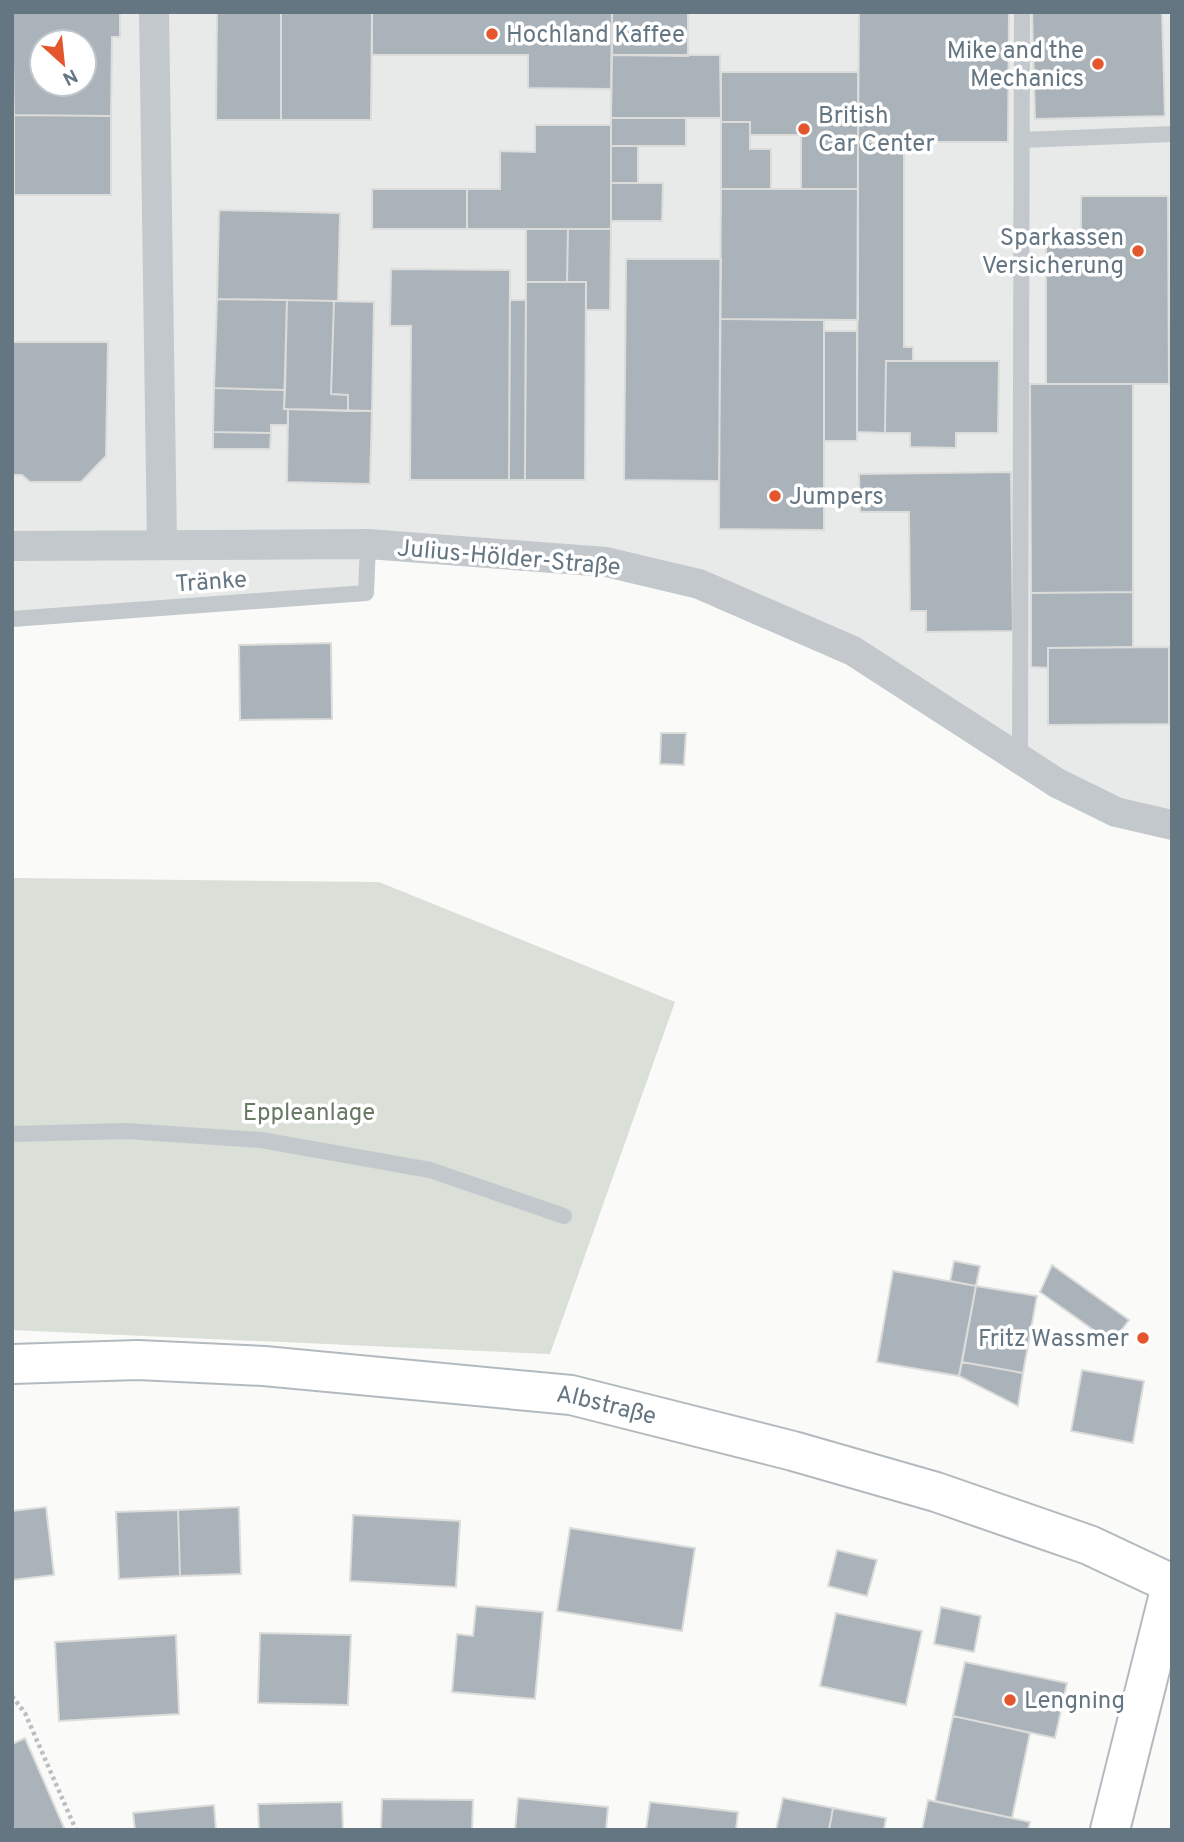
<svg xmlns="http://www.w3.org/2000/svg" width="1184" height="1842" font-family="Overpass,sans-serif">
<rect width="100%" height="100%" fill="#fafaf8"/>
<path fill="#e8e9e9" fill-rule="evenodd" d="M12,12H1172V825L1116,812L853,651L699,584L369,544L366,593L12,619ZM42,42H84V84H42Z"/>
<path fill="#dadfd7" d="M12,878L379,882L675,1002L550,1354L12,1330Z"/>
<path fill="#aab3b9" stroke="#dcdcda" stroke-width="2" fill-rule="evenodd" d="M12,12H120V37H112L111,116L14,115ZM42,42H84V84H42Z
M217,12H281V120H216Z
M281,12H372L371,120H281Z
M372,12H612L611,89L528,88V55H372Z
M612,12H688V56L612,55Z
M859,12H1009L1008,142H858Z
M1032,12H1162L1165,116L1035,119Z
M612,55H720L721,118H611Z
M721,72H858V189H801V135H750V122H721Z
M14,115L111,116V195H14Z
M611,118H686V146H611Z
M721,122H750V149H771V189H721Z
M535,125H611V229H467V189H500V151L535,152Z
M858,142H904V347H913V361H886L885,433L857,432Z
M611,146H638V183H611Z
M611,183H663L662,221H611Z
M372,189H467V229H372Z
M721,189H858V320L720,319Z
M1081,196H1168L1169,384H1046V242H1081Z
M219,210L340,213L338,301L217,299Z
M526,229H568L567,282H526Z
M568,229H611L610,310H586V282H567Z
M626,259H721L719,481L624,480Z
M391,269L510,270L509,480H410L411,326H390Z
M526,282H586L585,480H525Z
M217,299L287,300L285,390L214,388Z
M287,300L334,301L331,394L348,395V411L284,409Z
M510,300H526L525,480H509Z
M334,301L374,302L372,411H348V395L331,394Z
M720,319L824,320V530L719,529Z
M824,331H857V441H824Z
M12,342H108L106,456L81,482H30L22,475H12Z
M886,361H999L998,433H956V448L910,447V433H885Z
M1030,384H1133V592L1031,593Z
M214,388L285,390L284,409H288V425H271V433L213,432Z
M288,409L372,411L370,484L287,482Z
M213,432L271,433L270,449H213Z
M1011,472L1013,631L926,632V611H910L909,512H860L859,474Z
M1133,592V647L1048,648V668L1031,667V593Z
M331,643L332,719L240,720L239,645Z
M1169,647V724L1048,725V648Z
M661,733H686L684,765L660,764Z
M954,1261L980,1266L976,1286L950,1281Z
M1052,1265L1129,1320L1112,1343L1040,1292Z
M893,1271L976,1286L959,1376L877,1362Z
M976,1286L1037,1296L1023,1373L962,1362Z
M962,1362L1023,1373L1018,1406L959,1376Z
M1082,1370L1144,1381L1133,1443L1071,1431Z
M46,1507L54,1575L12,1580V1511Z
M239,1507L241,1574L180,1576L178,1510Z
M178,1510L180,1576L119,1579L116,1512Z
M353,1515L460,1521L456,1587L350,1581Z
M570,1528L695,1548L682,1631L557,1611Z
M837,1550L877,1560L867,1596L828,1586Z
M476,1606L543,1612L535,1699L452,1692L457,1634L473,1636Z
M941,1607L981,1616L974,1652L934,1644Z
M836,1613L922,1631L906,1705L820,1686Z
M260,1633L351,1635L348,1705L258,1703Z
M176,1635L179,1714L59,1721L55,1642Z
M965,1662L1067,1683L1055,1738L953,1716Z
M953,1716L1030,1733L1012,1818L935,1801Z
M25,1738L65,1830H15L12,1825V1744Z
M518,1798L608,1807L606,1830H515Z
M783,1798L833,1808L829,1830H776Z
M382,1799L473,1800L472,1830H381Z
M928,1800L1030,1822L1028,1830H922Z
M342,1802L343,1830H259L258,1804Z
M650,1802L738,1812L736,1830H646Z
M214,1805L216,1830H135L133,1813Z
M833,1808L886,1818L884,1830H829Z"/>
<g fill="none" stroke-linecap="round" stroke-linejoin="round">
<g stroke="#b3babf" stroke-width="42">
<g id="secondary">
<path id="s1" d="M12,1364L138,1360L264,1366L571,1395L793,1451L936,1492L1089,1545L1172,1584"/>
<path d="M1110,1830L1172,1582"/>
</g>
</g>
<path stroke="#bbbfc2" stroke-width="4.5" stroke-dasharray="3.5 3.5" stroke-linecap="butt" d="M12,1696L25,1713L76,1830"/>
<path stroke="#c3c8cc" stroke-width="16" d="M1022,140L1172,134
M12,619L366,593L368,544
M1020,760L1022,12
M12,1134L126,1131L261,1140L430,1170L564,1216"/>
<path stroke="#c3c8cc" stroke-width="30" d="M154,12L162,545
M12,546L368,544L606,562L699,584L853,651L1057,783L1116,812L1172,825"/>
<use href="#secondary" stroke="#fff" stroke-width="38"/>
</g>
<g fill="#e4572e" stroke="#fff" stroke-width="2.5">
<circle cx="492" cy="34" r="7"/>
<circle cx="1098" cy="64" r="7"/>
<circle cx="804" cy="129" r="7"/>
<circle cx="1138" cy="251" r="7"/>
<circle cx="775" cy="496" r="7"/>
<circle cx="1143" cy="1338" r="7"/>
<circle cx="1010" cy="1700" r="7"/>
</g>
<g text-anchor="middle" stroke-width="7" stroke-linejoin="round" paint-order="stroke">
<g font-size="24" fill="#657683" stroke="#fff" text-anchor="start">
<text x="506" y="42">Hochland Kaffee</text>
<text x="1084" y="58" text-anchor="end">Mike and the<tspan x="1084" dy="28">Mechanics</tspan></text>
<text x="818" y="123">British<tspan x="818" dy="28">Car Center</tspan></text>
<text x="1124" y="245" text-anchor="end">Sparkassen<tspan x="1124" dy="28">Versicherung</tspan></text>
<text x="789" y="504">Jumpers</text>
<text x="1129" y="1346" text-anchor="end">Fritz Wassmer</text>
<text x="1024" y="1708">Lengning</text>
</g>
<g font-size="24" fill="#657683" stroke="#fff">
<text transform="translate(509 557) rotate(5)" y="8">Julius-Hölder-Straße</text>
<text transform="translate(211 581) rotate(-4)" y="8">Tränke</text>
<text dy="8" stroke="none"><textPath href="#s1" startOffset="597">Albstraße</textPath></text>
</g>
<g font-size="24" fill="#687a64" stroke="#fff">
<text x="309" y="1120">Eppleanlage</text>
</g>
</g>
<rect width="1184" height="1842" fill="none" stroke="#657683" stroke-width="28"/>
<g transform="translate(63 63) rotate(153)"><circle r="33" fill="#ffffff" stroke="#c1c8cd" stroke-width="2"/>
<path d="M0-5L12 26L0 18L-12 26Z" fill="#e4572e"/>
<text y="-10" font-size="19" font-weight="bold" text-anchor="middle" fill="#657683">N</text>
</g>
</svg>
